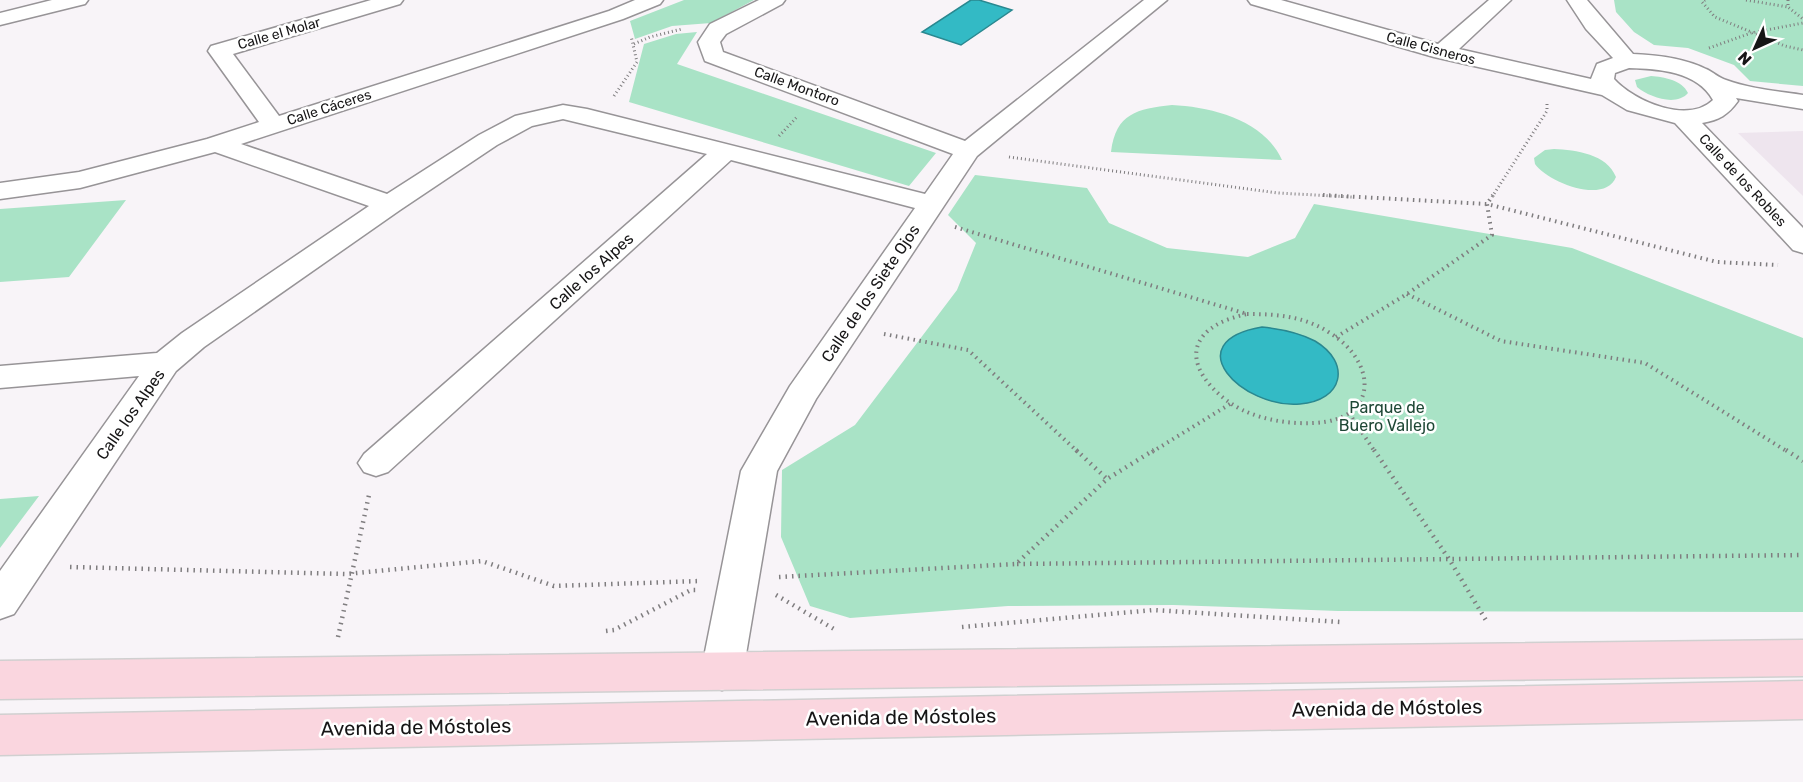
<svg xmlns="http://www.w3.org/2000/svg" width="1803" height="782" font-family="Rubik,sans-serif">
<rect width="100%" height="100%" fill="#f8f4f8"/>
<path fill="#eee5ee" d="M1803,131V196L1738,133Z"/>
<path fill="#a9e3c6" d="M684,0H754L711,23L672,26L635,39L630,21Z
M1614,0H1803V86L1750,81L1734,65L1688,48L1654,45L1634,32L1616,12Z
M697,32L677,64L936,153L909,186L629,102L644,44L676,34Z
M1651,76C1664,77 1682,80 1688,93C1676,107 1649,97 1637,87L1635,80Z
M1172,105C1212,107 1264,120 1282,160L1111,152C1116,113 1137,109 1172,105Z
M1554,149C1576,150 1607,154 1616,177C1605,205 1547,182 1535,164L1534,158L1545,150Z
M975,175L1087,188L1109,223L1167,248L1248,257L1295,238L1314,204L1572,248L1803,338V612L1338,611L1173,605L1008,606L850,618L810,606L781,537L782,470L855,425L957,290L976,243L948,215Z
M126,200L69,277L0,282V209Z
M39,496L0,548V499Z"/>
<path fill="#33bac5" stroke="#2a8890" stroke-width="1.5" d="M971,0H979L1012,10L961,45L922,32Z
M1262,327C1281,329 1298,332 1315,341C1352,363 1343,401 1300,404C1243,409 1175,342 1262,327Z"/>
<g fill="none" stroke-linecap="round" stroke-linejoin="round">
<g stroke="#979497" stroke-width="3">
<path id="minor" d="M52,0H88L85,4L0,25V13Z
M371,0H403L400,4L233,54L279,116L609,11L635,0H663L660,4L623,19L241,144L387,194L479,135L515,116L563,105L587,109L925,194L953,154L705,61L698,42L710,24L759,0H785L782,4L726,34L720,42L723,52L965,141L1144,0H1167L977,156L816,399L777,471L743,672L737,685L722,690L707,685L701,672L741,471L790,386L915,208L731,160L388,472L376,476L364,472L358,463L364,454L707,154L563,119L532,126L497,145L400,210L204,347L176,371L14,614L0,619V571L139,376L0,388V366L157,353L182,333L369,206L215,152L80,188L0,199V183L79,172L207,139L259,122L208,51L211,46Z
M1248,0H1281L1438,44L1489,0H1511L1459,49L1591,79L1597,64L1613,58L1586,29L1567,0H1587L1633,54C1657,55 1684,58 1706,69C1713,72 1719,78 1726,80C1751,89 1777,91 1803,95V109L1736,98L1738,101C1728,115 1719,120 1702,123L1803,228V253L1793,250L1675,123L1627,110L1602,95L1434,57L1251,4ZM1629,68C1659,69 1697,71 1713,100C1688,124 1635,102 1614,79L1615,73Z"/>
</g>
<g stroke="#d0d0d0" stroke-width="3">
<path id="major" d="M1803,640V676L0,699V661Z
M1803,681V719L0,755V715Z"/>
</g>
<path stroke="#7f7d7f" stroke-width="3" stroke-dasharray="1 3" stroke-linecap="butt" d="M1705,0L1702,2L1715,17L1785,46L1803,50
M1746,0L1788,7
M1788,0V7L1803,19
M634,44L650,37L682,29
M1709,48L1751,33L1803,23
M614,96L637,62L631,36
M779,136L797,117
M1009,157L1278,193L1352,197
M1492,197L1547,111V104"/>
<path stroke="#7f7d7f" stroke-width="4" stroke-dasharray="1.5 4.5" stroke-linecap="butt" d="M1323,195L1487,204L1493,195
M955,227L1247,314
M1407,294L1501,341L1645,363L1788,452
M1247,314C1277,314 1304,316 1330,333C1378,363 1379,420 1314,423C1292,424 1268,421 1247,412C1219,401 1174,359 1209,330C1220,321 1234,317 1247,314Z
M884,334L968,350L1078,452
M1336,337L1407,294L1492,235L1487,204L1717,262L1778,265
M1349,413L1375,452
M1152,452L1230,404"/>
<path stroke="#7f7d7f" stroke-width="4.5" stroke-dasharray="1.5 5" stroke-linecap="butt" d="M1076,450L1107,479
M1374,450L1449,559L1487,622
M1786,450L1803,461
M1017,564L1803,555
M70,567L346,574L482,561L554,586L700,581
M779,577L1016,564L1107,479L1154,450
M776,595L834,629
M962,627L1154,610L1341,622
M606,631L614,630L691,590H697
M338,637L369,495"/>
<use href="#minor" fill="#fff" fill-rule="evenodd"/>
<use href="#major" fill="#fad6df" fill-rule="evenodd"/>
</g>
<g text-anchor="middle" stroke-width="5" stroke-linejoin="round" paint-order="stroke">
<g font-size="14" fill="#161516" stroke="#fff">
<text transform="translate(279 33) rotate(-16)" y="5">Calle el Molar</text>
<text transform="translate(1431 48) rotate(15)" y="5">Calle Cisneros</text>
<text transform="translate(797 86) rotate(20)" y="5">Calle Montoro</text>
<text transform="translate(329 107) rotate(-18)" y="5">Calle Cáceres</text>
<text transform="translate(1743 180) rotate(47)" y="5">Calle de los Robles</text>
</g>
<g font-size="16" fill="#161516" stroke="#fff">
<text transform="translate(591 271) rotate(-42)" y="6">Calle los Alpes</text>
<text transform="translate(870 293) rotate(-56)" y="6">Calle de los Siete Ojos</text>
<text transform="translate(130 414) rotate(-55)" y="6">Calle los Alpes</text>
</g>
<g font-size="16" fill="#1e4735" stroke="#fff">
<text x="1387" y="413">Parque de<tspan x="1387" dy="18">Buero Vallejo</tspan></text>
</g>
<g font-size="20" fill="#161516" stroke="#fff">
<text transform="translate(1387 708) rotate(-1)" y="7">Avenida de Móstoles</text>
<text transform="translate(901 717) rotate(-1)" y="7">Avenida de Móstoles</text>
<text transform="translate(416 727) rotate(-1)" y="7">Avenida de Móstoles</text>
</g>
</g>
<g transform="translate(1755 48) rotate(225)" stroke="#ffffff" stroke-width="4.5" paint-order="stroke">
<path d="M0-4.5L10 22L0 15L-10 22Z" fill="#161516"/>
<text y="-9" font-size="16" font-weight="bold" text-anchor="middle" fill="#161516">N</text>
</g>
</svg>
